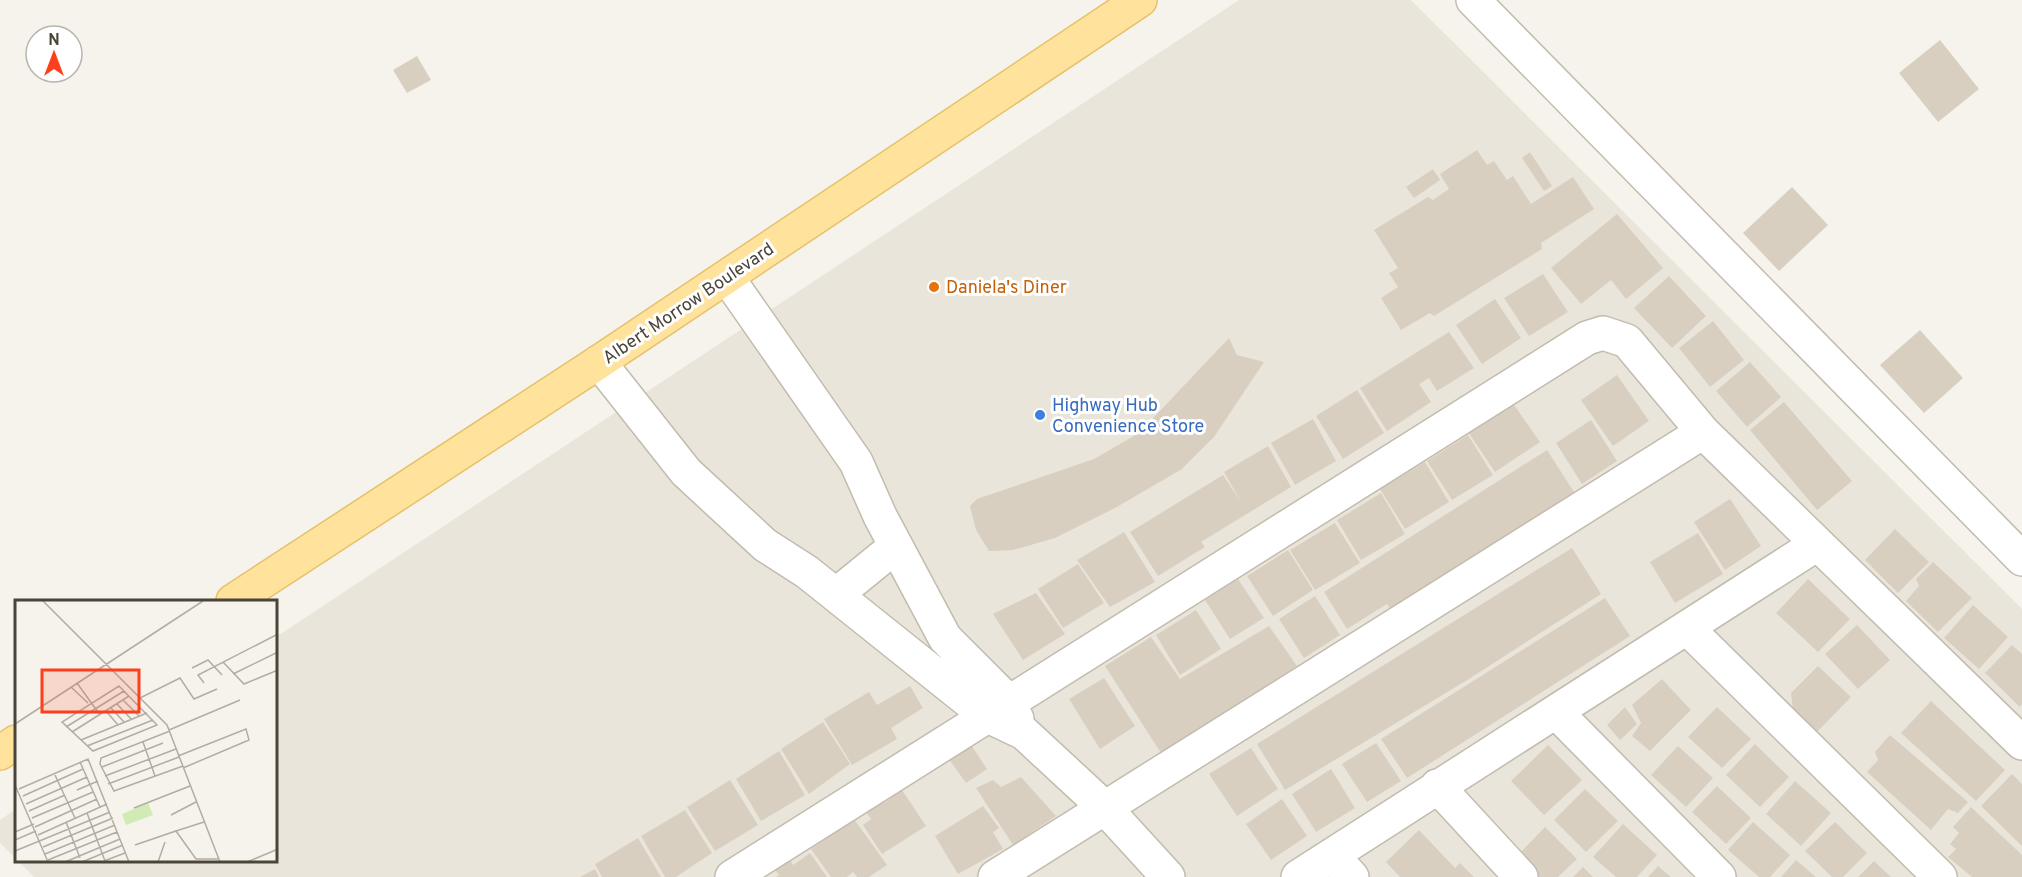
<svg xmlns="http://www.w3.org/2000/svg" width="2022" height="877" font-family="Overpass,sans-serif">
<rect width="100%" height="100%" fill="#f6f3ec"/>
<path fill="#eae5da" d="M1239,0H1411L2022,609V877H34L18,861L276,860V637Z
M16,809V859L0,843V820Z"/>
<path fill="#d8cfc1" d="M1940,40L1979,89L1938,122L1899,73Z
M417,56L431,80L407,93L393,70Z
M1477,150L1487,165L1494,161L1507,180L1513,176L1531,204L1573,177L1594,209L1541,243L1542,249L1434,316L1430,313L1401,330L1381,298L1398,287L1389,273L1398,268L1374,230L1428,197L1433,200L1449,189L1440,174Z
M1530,152L1552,186L1544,191L1522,158Z
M1433,169L1440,180L1414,198L1406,187Z
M1792,187L1828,225L1779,271L1743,233Z
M1617,214L1663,268L1626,299L1611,280L1581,304L1551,268Z
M1543,274L1568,312L1529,336L1504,298Z
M1669,276L1706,316L1672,348L1634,308Z
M1495,299L1521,338L1482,364L1456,325Z
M1713,321L1744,360L1710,387L1679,348Z
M1920,330L1963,378L1924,413L1880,365Z
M1449,332L1474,368L1437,391L1429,378L1419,384L1431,402L1387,431L1360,388Z
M1229,338L1237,355L1264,362L1214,437L1182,469L1115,508L1055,538L1013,550L989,551L976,530L970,506L977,499L1094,459L1139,433Z
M1750,362L1781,397L1747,427L1716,391Z
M1617,375L1649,421L1613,446L1581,400Z
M1357,390L1384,433L1343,459L1316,416Z
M1512,402L1540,442L1495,472L1468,432Z
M1784,402L1852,481L1817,510L1750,430Z
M1313,419L1336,461L1295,485L1271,443Z
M1591,420L1617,461L1582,484L1556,443Z
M1468,435L1493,475L1452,500L1427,461Z
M1268,446L1291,487L1201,542L1205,547L1158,576L1130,532L1223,475L1241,502L1224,472Z
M1547,450L1574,492L1391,610L1387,604L1347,629L1324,592Z
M1425,462L1449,502L1405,529L1380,489Z
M1381,493L1405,534L1361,560L1337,520Z
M1730,499L1761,546L1725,570L1694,522Z
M1335,523L1360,563L1315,590L1290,550Z
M1895,529L1929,562L1898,593L1865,560Z
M1124,532L1155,582L1110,607L1077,560Z
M1698,533L1723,574L1675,603L1650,562Z
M1572,548L1601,594L1469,679L1285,790L1257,744Z
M1288,550L1313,590L1273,616L1247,576Z
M1933,562L1972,598L1938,632L1906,601L1919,586L1916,579Z
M1078,564L1104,603L1063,628L1038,589Z
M1238,579L1264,618L1230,639L1205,600Z
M1808,579L1850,619L1818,652L1776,613Z
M1036,593L1065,634L1023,660L993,614Z
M1315,596L1340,635L1304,658L1279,619Z
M1605,598L1630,636L1407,778L1381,739Z
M1973,605L2008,637L1979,669L1944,638Z
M1196,610L1221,649L1180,675L1156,635Z
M1857,625L1890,660L1858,689L1825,654Z
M1269,626L1297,666L1161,753L1105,666L1151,637L1180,679Z
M2012,645L2022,654V704L2020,707L1985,673Z
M1818,666L1851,697L1816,733L1793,710L1791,693Z
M1104,678L1135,726L1100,749L1069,699Z
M1662,679L1691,710L1650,751L1632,736L1641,723L1632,705Z
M910,686L923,708L891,728L897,739L852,765L824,719L869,692L877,705Z
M1931,701L2005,770L1976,801L1901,733Z
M1625,707L1637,724L1620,740L1607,725Z
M1717,707L1751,739L1722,768L1688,737Z
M823,722L850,764L809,794L781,749Z
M1890,735L1968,802L1958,813L1948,809L1931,830L1867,772L1878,760L1875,752Z
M968,740L987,769L966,783L946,755Z
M1376,743L1401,781L1367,802L1342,764Z
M1755,744L1789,777L1760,807L1726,775Z
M1548,745L1582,780L1544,815L1511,781Z
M1678,746L1713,778L1686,807L1651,775Z
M1251,748L1278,789L1237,816L1209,774Z
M779,751L805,795L761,821L736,779Z
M1331,769L1355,808L1316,832L1292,794Z
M2012,774L2022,784V846L1981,806Z
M1021,777L1056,816L1013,845L976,788L993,780L1001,787Z
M730,780L758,825L715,851L687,807Z
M1795,781L1831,813L1801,846L1766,814Z
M1717,786L1751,818L1726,844L1692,812Z
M900,787L926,826L882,854L863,825L871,819L864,809L881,798L884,803L890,799L887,795Z
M1585,789L1618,821L1586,852L1554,820Z
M1282,799L1307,836L1271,860L1246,824Z
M983,806L999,828L993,832L1003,849L958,874L935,836Z
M1971,807L2022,855V877H1972L1948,857L1956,849L1950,844L1959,833L1953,827Z
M685,810L712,853L676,877H665L641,836Z
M854,819L887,865L869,877H857L853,872L847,877H831L811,849Z
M1753,822L1790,855L1770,877H1759L1728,850Z
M1835,822L1867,853L1843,877H1832L1805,851Z
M1623,824L1657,855L1637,877H1616L1593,857Z
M1545,827L1577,859L1558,877H1538L1517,856Z
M1419,830L1455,868L1460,863L1474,877H1400L1386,862Z
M638,838L661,877H602L595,864Z
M810,853L827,877H775L779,875L774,869L790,859L793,865Z
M1796,860L1816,877H1781Z
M1874,861L1891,877H1858Z
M1658,866L1671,877H1648Z
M1583,867L1593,877H1573Z
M595,869L599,877H580Z"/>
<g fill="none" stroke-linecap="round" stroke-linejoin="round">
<g stroke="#c2bbae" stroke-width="36">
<path id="minor" d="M1473,0L2022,559
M727,277L856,462L880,516L945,638L1008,701L1017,719
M599,362L686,472L765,545L807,572L986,715L1024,733L1105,808L1168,877
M837,594L896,546
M1687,628L1940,877
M1557,713L1719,877
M1437,786L1521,877
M1332,855L1352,877
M732,877L1587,338L1603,333L1627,341L1703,432L2022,743
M995,877L1703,432
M1298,877L1817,544"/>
</g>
<g stroke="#e6c16a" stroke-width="36">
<path id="primary" d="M233,601L599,362L1140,0
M0,753L16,742"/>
</g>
<use href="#minor" stroke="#fff" stroke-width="33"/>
<use href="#primary" stroke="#ffe39c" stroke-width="33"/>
</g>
<circle fill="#e8710a" stroke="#fff" stroke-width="2" cx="934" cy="287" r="6"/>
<circle fill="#3f7fe0" stroke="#fff" stroke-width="2" cx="1040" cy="415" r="6"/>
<g text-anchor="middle" stroke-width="6" stroke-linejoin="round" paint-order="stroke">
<g font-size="18" fill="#c56008" stroke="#fff" text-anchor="start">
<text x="946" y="293">Daniela's Diner</text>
</g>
<g font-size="18" fill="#4b4439" stroke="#fff">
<text transform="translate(688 303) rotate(-34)" y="6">Albert Morrow Boulevard</text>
</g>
<g font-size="18" fill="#366cbe" stroke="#fff" text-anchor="start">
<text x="1052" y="411">Highway Hub<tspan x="1052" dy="21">Convenience Store</tspan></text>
</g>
</g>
<g transform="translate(15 600)">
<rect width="262" height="262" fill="#f6f3ec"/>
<path d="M133,203L138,215L111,225L107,214Z" fill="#d2eab5"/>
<path fill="none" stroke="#b2ada4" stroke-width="1.5" d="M28,1L152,125L205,262M208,62L229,84L263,70M177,68L193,60L207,75M218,74L263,52M62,83L85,115M189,83L183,75L263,34M104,86L142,125L78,151L47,122ZM56,87L73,103M125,98L165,78L179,99L202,89M108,100L124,116M102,104L117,120M96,108L109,122M91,111L103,125M0,124L188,1M51,127L109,91M154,130L225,100M155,131L86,158L85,164L99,191L168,166M57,132L114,96M66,140L132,113M128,142L140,176M72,146L138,120M163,156L231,129L234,140L168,168M65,162L85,207M87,167L148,143M39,173L60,218M90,176L161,149M93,184L164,157M0,185L33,262M4,189L73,159L114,262M62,190L83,181M8,196L68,169M11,204L72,177M119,208L175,186M14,211L50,195M72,213L90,261M156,215L181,202M17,218L78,192M51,222L65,258M20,227L82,199M161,231L189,222M0,232L19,224M23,235L92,204M0,240L21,231M120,245L161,231L181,259H203M28,247L98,218M0,251L95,212M30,254L100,225M33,260L102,232M89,261L110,253M50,262L105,239M67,262L108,245M143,262L150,242M232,262L263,249"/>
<path fill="#fc3f1d" fill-opacity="0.15" stroke="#fc3f1d" stroke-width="3" d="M27,70H124V112H27Z"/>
<rect width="262" height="262" fill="none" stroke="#4b4439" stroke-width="3"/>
</g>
<g transform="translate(54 54)"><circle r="28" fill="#ffffff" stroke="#b7b4b0" stroke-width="1.5"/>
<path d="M0-4.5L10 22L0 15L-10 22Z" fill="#fc3f1d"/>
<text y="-9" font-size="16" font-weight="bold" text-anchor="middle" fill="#4b4439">N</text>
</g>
</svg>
